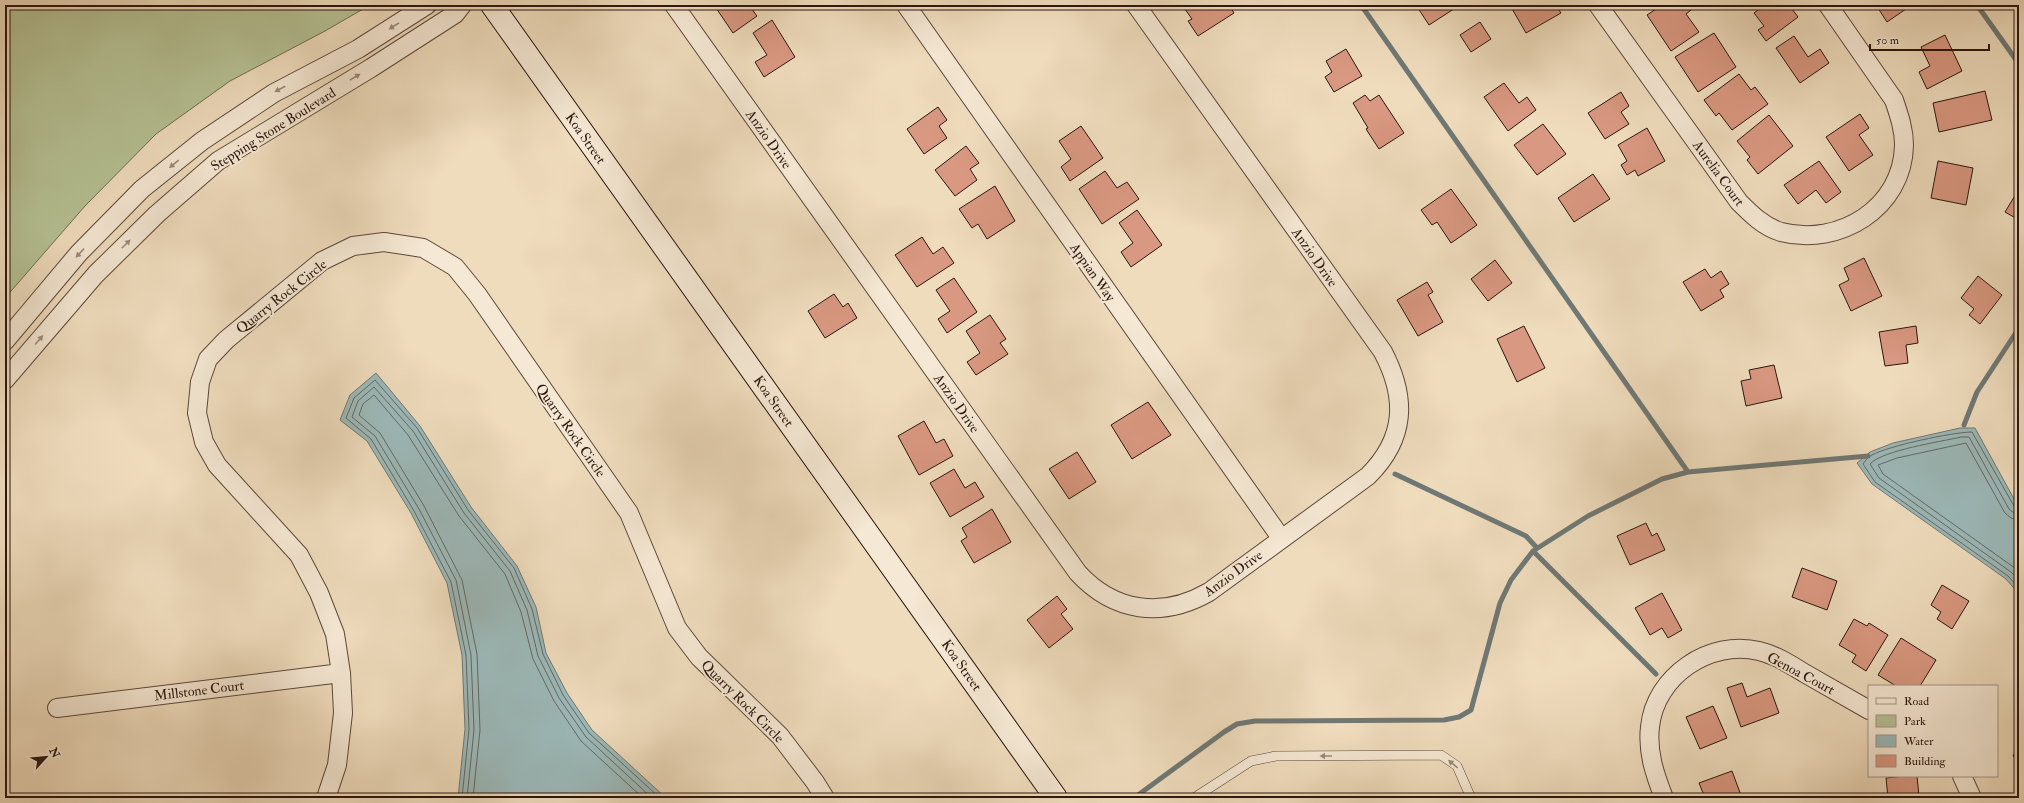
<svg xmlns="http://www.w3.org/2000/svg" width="2024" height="803" font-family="'IM FELL Double Pica',serif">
<rect width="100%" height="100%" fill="#efdcbd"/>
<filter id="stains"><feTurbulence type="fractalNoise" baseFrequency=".005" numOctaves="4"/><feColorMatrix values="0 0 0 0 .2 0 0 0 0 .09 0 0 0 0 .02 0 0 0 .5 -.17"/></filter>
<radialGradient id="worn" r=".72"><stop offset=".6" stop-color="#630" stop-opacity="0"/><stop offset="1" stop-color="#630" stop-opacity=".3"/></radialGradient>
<path fill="#b5c194" stroke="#706c51" d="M5,5H370L325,31L230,81L156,134L85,206L5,298Z"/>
<path fill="#9cb9b9" stroke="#6f7875" d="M376,373L420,426L471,507L517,566L536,607L546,653L567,693L592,730L666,798H458L465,729L462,655L447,583L411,513L367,441L340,420L350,395Z
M1960,428H1975L2019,508V594L2006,579L1872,484L1857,463L1870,452L1893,443Z"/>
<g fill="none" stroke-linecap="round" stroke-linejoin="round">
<path stroke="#646864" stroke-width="1" d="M2019,508L2014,506L1972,432C1953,432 1888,446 1872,455C1868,457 1865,461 1863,464L1875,482L2008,576L2019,588
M2019,514L2014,513L2009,509L1969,437H1961C1940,442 1883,450 1870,464L1879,478L2011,572L2019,580
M2019,520L2011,518L2005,513L1966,443L1897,458L1878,465L1883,474L2019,571
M462,798L469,729L466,655L451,582L414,511L371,439L346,418L354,398L375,380L417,428L468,510L514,568L532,609L543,654L563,695L589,733L660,798
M467,798L474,730L471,655L456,580L419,509L375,436L352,417L358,401L374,387L413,431L464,513L510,571L527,610L538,656L559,698L586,737L652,798
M473,798L480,730L477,654L462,580L424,506L380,433L359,415L363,404L374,395L408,435L459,516L505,574L521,612L533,659L554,701L581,741L643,798"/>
<path stroke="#6f7875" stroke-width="5" d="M1361,5L1688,472
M1977,5L2019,64
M1964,425L1977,392L2019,328
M1395,474L1526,536L1537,548
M1533,551L1656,674
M1134,798L1224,732L1237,724L1255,721L1444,720L1459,717L1471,710L1500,603L1511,580L1533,551L1588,516L1662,479L1688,472L1868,456"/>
</g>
<path fill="#d99881" stroke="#2b160e" d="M714,5H749L757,16L733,33Z
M1182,5H1229L1234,13L1198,36L1188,21L1192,19Z
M1416,5H1460L1429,25Z
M1515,5H1556L1561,13L1526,33L1511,7Z
M1662,5H1694L1695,7L1686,14L1699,32L1671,51L1647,15Z
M1765,5H1789L1798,17L1766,41L1758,30L1764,26L1754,13Z
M1876,5H1903L1906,9L1887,22Z
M772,20L795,57L764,77L755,62L767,55L753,33Z
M1480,22L1491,39L1471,52L1460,35Z
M1714,33L1736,67L1698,92L1675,57Z
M1945,35L1962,71L1927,89L1919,72L1930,66L1921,47Z
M1794,36L1808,57L1820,49L1829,63L1800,83L1776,48Z
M1346,49L1362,76L1334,92L1325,77L1332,72L1326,61Z
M1739,74L1751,90L1755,87L1768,104L1732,130L1719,113L1716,116L1704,100Z
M1504,83L1519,103L1527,97L1536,110L1508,131L1484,97Z
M1985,91L1992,120L1939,132L1933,103Z
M1621,92L1629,106L1621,112L1629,124L1605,139L1588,113Z
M1365,95L1370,101L1379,95L1404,133L1379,149L1366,129L1368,128L1353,103Z
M938,107L947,120L939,126L947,138L924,154L907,129Z
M1860,114L1869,128L1859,135L1873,155L1849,171L1826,137Z
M1769,115L1793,146L1758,174L1747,160L1750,157L1737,141Z
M1543,124L1566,154L1537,175L1514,145Z
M1081,126L1103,158L1070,181L1061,167L1071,159L1059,141Z
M1647,128L1665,161L1638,176L1635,170L1627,175L1621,165L1627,161L1618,145Z
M966,146L979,163L970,169L977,180L955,196L935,170Z
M1819,161L1841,192L1826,203L1816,190L1798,204L1784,185Z
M1938,161L1973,168L1966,205L1931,198Z
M1105,171L1117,188L1127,182L1139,199L1102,224L1079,189Z
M1593,174L1610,199L1574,222L1558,198Z
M995,186L1015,221L987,239L978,224L972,228L959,209Z
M1451,189L1477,225L1451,243L1437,222L1432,225L1421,210Z
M2019,189V220L2005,212Z
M1137,210L1162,245L1131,267L1121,252L1133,243L1119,223Z
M922,237L933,254L943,247L954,263L917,287L895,255Z
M1864,258L1882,296L1851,311L1839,285L1849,280L1844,268Z
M1495,260L1512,283L1488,301L1471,279Z
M1705,269L1711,278L1721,271L1729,284L1720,290L1724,297L1701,311L1683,282Z
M1978,276L2002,295L1980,324L1969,315L1974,309L1961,298Z
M954,278L977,312L947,333L938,319L950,311L936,290Z
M1427,282L1433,292L1428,295L1443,322L1418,336L1397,300Z
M834,294L843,307L848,303L857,318L825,338L808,311Z
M990,315L1006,339L1000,343L1008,354L976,375L967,362L980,353L966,331Z
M1524,326L1545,368L1517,382L1497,339Z
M1916,326L1918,343L1906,345L1908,363L1885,366L1879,332Z
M1774,365L1782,398L1746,406L1741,381L1751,379L1749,370Z
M1148,402L1171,435L1132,459L1111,425Z
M924,421L936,443L944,439L953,456L919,475L898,436Z
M1077,452L1096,482L1069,499L1049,469Z
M954,469L965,488L975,482L984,497L950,517L930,483Z
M992,509L1011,542L974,563L961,541L967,537L962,528Z
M1646,523L1652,536L1657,533L1665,550L1630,565L1617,536Z
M1802,568L1837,581L1827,610L1792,597Z
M1942,585L1969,601L1952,629L1937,619L1941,612L1931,605Z
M1662,593L1682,630L1668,638L1662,628L1650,635L1635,608Z
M1057,596L1067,609L1061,614L1073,629L1049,648L1027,620Z
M1854,619L1867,626L1869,623L1888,635L1866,671L1852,662L1856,655L1839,645Z
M1901,638L1936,660L1920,686H1896L1878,675Z
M1742,683L1747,697L1770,688L1779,713L1741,727L1727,688Z
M1713,706L1727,738L1700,749L1686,717Z
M2019,752V769L2013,755Z
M1732,771L1742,798H1705L1699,783Z
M1904,776H1917L1919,796L1929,795L1930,798H1888L1886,778Z"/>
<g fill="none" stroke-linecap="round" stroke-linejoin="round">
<g stroke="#5c483a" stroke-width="10">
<path id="lane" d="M1194,798L1251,761L1276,756L1441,755L1457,766L1471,798"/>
</g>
<g stroke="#5c483a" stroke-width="20">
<path id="street" d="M674,5L1078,573C1114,612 1162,619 1209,592L1368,476C1406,438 1407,398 1383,352L1136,5
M906,5L1281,538
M1598,5L1739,202C1751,214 1764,227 1781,232C1839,247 1903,208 1904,145C1904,129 1899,115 1894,100L1828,5
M5,341L79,253L142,189L202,141L274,93L358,49L427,5
M5,380L96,274L157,214L218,161L371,68L455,14L462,5
M57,708L341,673
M1962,776L1972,798
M326,798L337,765L343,713L341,673L335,634L319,593L299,555L217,465L204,442L197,413L200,382L208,359L226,340L322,261L353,246L384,242L423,248L455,267L477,294L629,513L677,628L699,657L780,736L815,782L825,798
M1664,798C1655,775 1647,752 1650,727C1655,676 1710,639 1759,651C1776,655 1791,665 1806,674C1827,686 1848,698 1869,710"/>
</g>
<g stroke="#2b160e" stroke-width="24">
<path id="secondary" d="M492,5L1056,798"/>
</g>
<use href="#lane" stroke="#f5e8d4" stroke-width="9"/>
<use href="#street" stroke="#f5e8d4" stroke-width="18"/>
<use href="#secondary" stroke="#f5e8d4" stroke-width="22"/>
</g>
<defs><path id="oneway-solid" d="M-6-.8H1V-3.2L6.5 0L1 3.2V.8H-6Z"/></defs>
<g fill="#9a8a7b">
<use href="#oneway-solid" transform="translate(394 26) rotate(148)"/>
<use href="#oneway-solid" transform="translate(355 77) rotate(-31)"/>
<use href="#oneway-solid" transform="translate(280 89) rotate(152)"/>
<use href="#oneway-solid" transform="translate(174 164) rotate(141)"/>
<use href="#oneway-solid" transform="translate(126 244) rotate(-45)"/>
<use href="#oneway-solid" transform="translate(80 253) rotate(133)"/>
<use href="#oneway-solid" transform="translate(39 340) rotate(-50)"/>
<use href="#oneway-solid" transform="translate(1326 756) rotate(180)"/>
<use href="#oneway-solid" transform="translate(1453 764) rotate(-140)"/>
</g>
<g text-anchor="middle" stroke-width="4" stroke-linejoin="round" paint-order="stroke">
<g font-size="14" fill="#2b160e" stroke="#f5e8d4">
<text transform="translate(273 129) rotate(-32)" y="5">Stepping Stone Boulevard</text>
<text transform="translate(586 138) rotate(55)" y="5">Koa Street</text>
<text transform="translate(769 139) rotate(55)" y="5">Anzio Drive</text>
<text transform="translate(1719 173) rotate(54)" y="5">Aurelia Court</text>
<text transform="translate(1315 257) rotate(55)" y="5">Anzio Drive</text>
<text transform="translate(1093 272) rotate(55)" y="5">Appian Way</text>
<text transform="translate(281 296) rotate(-38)" y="5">Quarry Rock Circle</text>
<text transform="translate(774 401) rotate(55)" y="5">Koa Street</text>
<text transform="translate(957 403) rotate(55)" y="5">Anzio Drive</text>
<text transform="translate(571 430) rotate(55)" y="5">Quarry Rock Circle</text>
<text transform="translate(1233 573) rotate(-36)" y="5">Anzio Drive</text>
<text transform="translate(962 665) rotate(55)" y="5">Koa Street</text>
<text transform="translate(1801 673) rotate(28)" y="5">Genoa Court</text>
<text transform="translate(199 690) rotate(-7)" y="5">Millstone Court</text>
<text transform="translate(743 701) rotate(45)" y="5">Quarry Rock Circle</text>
</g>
</g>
<rect width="2024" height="803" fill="none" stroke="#efdcbd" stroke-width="20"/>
<rect x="6" y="6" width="2012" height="791" fill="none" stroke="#2b160e" stroke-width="2"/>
<rect x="10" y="10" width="2004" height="783" fill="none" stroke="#2b160e"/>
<rect x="1868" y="685" width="130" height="92" fill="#f5e8d4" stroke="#a49485"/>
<rect x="1876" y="698" width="20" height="6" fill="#f5e8d4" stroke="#a49485"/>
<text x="1904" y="705" font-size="12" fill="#2b160e">Road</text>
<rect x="1876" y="715" width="20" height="12" fill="#b5c194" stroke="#a49485"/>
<text x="1904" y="725" font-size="12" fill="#2b160e">Park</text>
<rect x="1876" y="735" width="20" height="12" fill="#9cb9b9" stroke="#a49485"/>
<text x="1904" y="745" font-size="12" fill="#2b160e">Water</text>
<rect x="1876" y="755" width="20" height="12" fill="#d99881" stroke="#a49485"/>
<text x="1904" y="765" font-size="12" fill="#2b160e">Building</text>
<g transform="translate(46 757) rotate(63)" stroke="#f5e8d4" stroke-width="3" paint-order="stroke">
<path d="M0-3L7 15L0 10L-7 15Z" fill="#2b160e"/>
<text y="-6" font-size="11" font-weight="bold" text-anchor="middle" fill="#2b160e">N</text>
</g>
<path d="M1870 44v6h119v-6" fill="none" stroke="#2b160e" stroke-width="2"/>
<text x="1876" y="44" font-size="12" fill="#2b160e" stroke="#f5e8d4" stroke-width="3" paint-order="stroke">50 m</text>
<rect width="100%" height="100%" filter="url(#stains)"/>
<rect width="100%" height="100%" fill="url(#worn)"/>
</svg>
